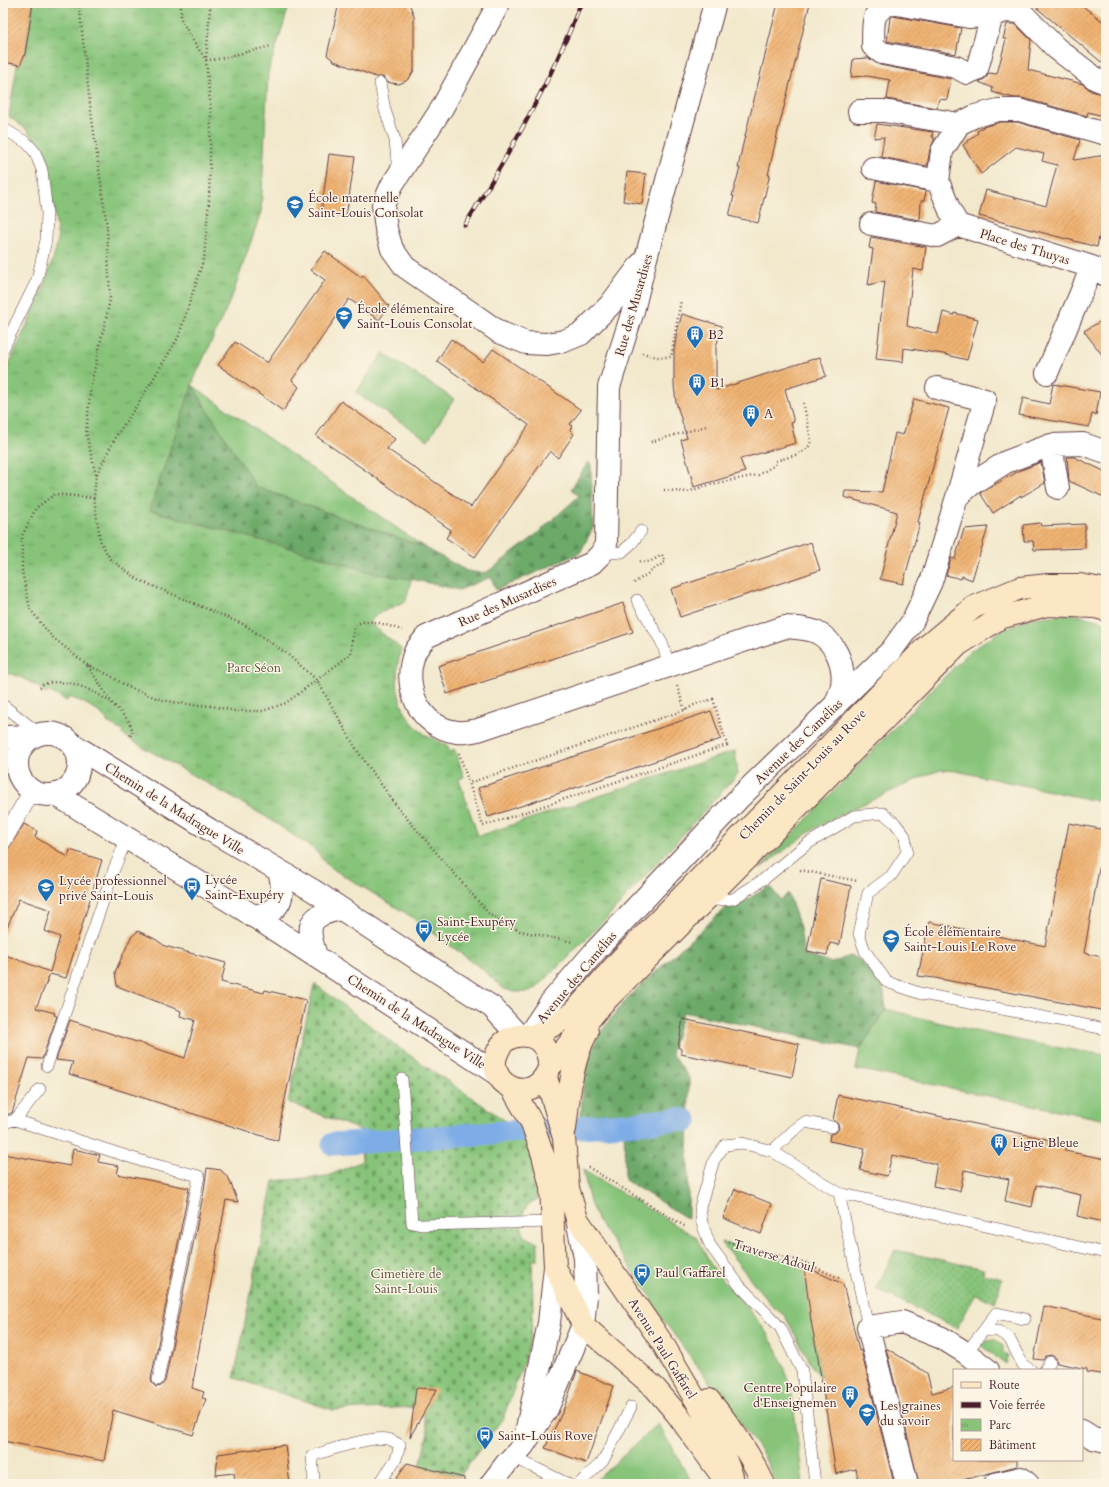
<svg xmlns="http://www.w3.org/2000/svg" width="1109" height="1487" font-family="Cardo,serif">
<defs>
<pattern id="forest-firs" width="22" height="20" patternUnits="userSpaceOnUse"><rect width="22" height="20" fill="#6daa6a"/><path d="M5 1l3.5 6h-7zM16 11l3.5 6h-7z" fill="#5c8a57"/></pattern>
<pattern id="cemetery-stones" width="16" height="16" patternUnits="userSpaceOnUse"><rect width="16" height="16" fill="#87c47a"/><path d="M2 7V4a2 2 0 0 1 4 0v3zM10 15v-3a2 2 0 0 1 4 0v3z" fill="#709f64"/></pattern>
<pattern id="park-tufts" width="24" height="20" patternUnits="userSpaceOnUse"><rect width="24" height="20" fill="#87c47a"/><path d="M3 7l-1-3M5 7V3M7 7l1-3M15 17l-1-3M17 17v-4M19 17l1-3" fill="none" stroke="#709f64"/></pattern>
<pattern id="garden-dots" width="8" height="8" patternUnits="userSpaceOnUse"><rect width="8" height="8" fill="#87c47a"/><path d="M2 2h.1M6 6h.1" fill="none" stroke="#709f64" stroke-width="1.8" stroke-linecap="round"/></pattern>
<pattern id="building-hatch" width="6" height="6" patternUnits="userSpaceOnUse"><rect width="6" height="6" fill="#f0b372"/><path d="M-1 1l2-2M0 6l6-6M5 7l2-2" fill="none" stroke="#c4915e"/></pattern>
</defs>
<rect width="100%" height="100%" fill="#fcf5e5"/>
<filter id="ink" filterUnits="userSpaceOnUse"><feTurbulence type="fractalNoise" baseFrequency=".025" numOctaves="2"/><feDisplacementMap in="SourceGraphic" scale="8" xChannelSelector="R" yChannelSelector="G"/><feConvolveMatrix kernelMatrix="1 2 1 2 8 2 1 2 1" color-interpolation-filters="sRGB"/></filter>
<filter id="wash" filterUnits="userSpaceOnUse"><feTurbulence type="fractalNoise" baseFrequency=".012" numOctaves="4" result="noise"/><feDisplacementMap in="SourceGraphic" scale="16" xChannelSelector="R" yChannelSelector="G"/><feGaussianBlur stdDeviation="0.9" result="paint"/><feColorMatrix in="noise" values="0 0 0 0 0 0 0 0 0 0 0 0 0 0 0 0 0 1.4 0 .05"/><feComposite in="paint" operator="in"/></filter>
<g filter="url(#wash)">
<rect width="100%" height="100%" fill="#f2e9cd"/>
<path fill="#87c47a" stroke="#687252" d="M383,353L454,399L428,440L356,393Z
M192,385L424,547L256,487Z
M1073,614L1106,622V803L956,771L941,770L926,775L840,815L812,830L759,869L897,725L969,652L995,634L1031,618Z
M886,1009C958,1028 1032,1045 1106,1055V1120L856,1069L860,1049Z
M583,1170L696,1237L714,1270L761,1324L777,1350L785,1369L792,1395L803,1484H776L763,1454L649,1301L652,1298L598,1221L590,1203Z
M721,1242L774,1256L804,1266L822,1379L811,1364L785,1316L772,1306Z
M994,1339L1003,1346V1352L1008,1356L1006,1364L980,1345L987,1340Z
M658,1424L693,1484H595L593,1483Z"/>
<path fill="url(#forest-firs)" stroke="#5c644a" d="M192,385L256,487L424,547L467,571L481,573L487,572L493,568L531,539L579,496L571,489L588,462L591,465L593,528L580,553L496,590L491,577L459,590L411,579L376,574L311,554L149,510Z
M769,886L781,900L788,893L800,927L804,955L832,963L849,956L859,959L883,986L886,1009L860,1049L683,1012L671,1053L689,1078L688,1219L625,1180L624,1121L580,1123L584,1078L588,1062L598,1035L627,998L725,908L735,907Z"/>
<path fill="url(#cemetery-stones)" stroke="#687252" d="M315,984L402,1050L516,1128L527,1137L537,1162V1200C524,1202 517,1223 524,1234C527,1239 533,1241 538,1242V1260H532L533,1309L531,1337L524,1362L503,1418L460,1476L420,1467L428,1432L421,1407L333,1410L234,1378L273,1181L328,1176L362,1161L360,1130L288,1102L313,989Z"/>
<path fill="url(#park-tufts)" stroke="#687252" d="M33,3H290L268,73L261,212L233,294L195,377L149,510L311,554L376,574L411,579L406,601L380,613L372,619L371,624L401,649C390,692 402,730 447,745L450,752L455,750L464,777L459,779L478,836L735,751L738,774L606,919L537,988L526,992H516L504,989L482,969L412,917L328,866L315,850L268,818L134,742L122,734L124,732L107,722V720C96,708 84,702 69,697L67,701L48,691L47,694C34,684 20,674 3,673V378L43,289L54,256L58,239L54,208L43,158L36,141L27,130L9,116L17,65H20L25,54Z"/>
<path fill="url(#garden-dots)" stroke="#687252" d="M895,1250L984,1269L983,1274L1002,1279L995,1303L976,1294L957,1328L876,1289Z"/>
<g fill="none" stroke-linecap="round" stroke-linejoin="round">
<path stroke="#7dace7" stroke-width="23" d="M333,1144L638,1123L678,1119L686,1121"/>
</g>
<g id="blocks">
<path fill="url(#building-hatch)" d="M3,3H33L25,54L20,65L3,62Z
M339,3H409L414,16V70L410,77L406,81L399,84L391,83L387,82L383,77H376L334,61L327,55Z
M778,3H810L778,131L768,175L770,174L758,223L729,216L734,196H732L740,168H738L742,148Z
M1031,3H1079L1106,24V66Z
M893,16L961,28L956,54L887,41L890,18Z
M1007,24H1015L1031,40L1028,70L1083,84L1091,91L1106,95V106L1103,116L1088,112L1087,116L1022,98H1014L992,92L993,88L979,82L986,78L989,73L997,74L1006,39H1003Z
M868,58L880,65L951,79L947,100L939,99L937,108L887,99L890,80L867,76L851,77L853,59Z
M1000,122H1017L1080,140L1074,160L1106,155V228L1101,227L1097,247L979,216L986,190L1046,206L1057,165L1042,161L1044,154L1016,147L981,174L963,145L978,133L977,131L983,127Z
M877,124L933,132L932,137H934V141L930,149L927,166L881,157L884,137L874,138Z
M329,154L355,157L346,217L321,213Z
M627,172L646,174L642,204L623,201Z
M876,181L926,191L924,201H921L920,220L875,212L876,204L872,203Z
M871,237L926,247L923,271L913,269L907,326L938,334L943,312L954,315V313L978,319L967,360L943,354L904,348L903,362L876,359L885,281L868,285L873,249L869,248Z
M325,251L361,277L363,275L389,306L379,320L349,299L292,380L299,387L283,411L218,365L235,342L267,363L325,280L311,270Z
M682,314L722,326L716,347V390L820,357L826,376L785,389L794,422L791,423L796,443L740,459L745,472L694,487L681,440L687,438L676,402L674,385V350L677,332Z
M1106,318V360L1084,331Z
M451,339L483,362L493,349L581,410L570,424L572,426L570,430L574,434L558,458L550,451L475,557L446,538L451,530L316,436L341,401L395,439L387,449L471,507L529,425L437,361Z
M1053,384L1100,392L1096,415L1092,414L1089,427L1019,415L1023,398L1049,404Z
M914,399L949,408L918,522L920,523L903,584L880,579L897,512L844,497L845,491L882,492L895,433L903,435Z
M1067,457H1074L1106,472V498L1069,481Z
M1041,462L1045,483L1021,497V495L993,513L980,493L1019,471Z
M1040,523L1041,526L1085,524V548L1034,550L1033,541H1024L1023,525Z
M988,527L972,580L962,576L961,579L946,575L951,558L955,559L964,529Z
M811,542L820,570L680,617L671,589Z
M623,603L633,632L447,694L438,666Z
M711,711L721,739L488,817L478,788Z
M1069,823L1106,830L1084,953L1106,958V1011L935,978L918,976L929,922L1045,946Z
M24,824L37,831L35,837L68,857L70,850L102,860L66,978L50,974L36,1008L55,1013L54,1015L57,1016L42,1059L29,1058L12,1113L3,1116V954L50,972L60,937L45,931L51,910L19,899L3,937V863L8,849Z
M821,879L851,886L840,943L839,945L830,943L827,955L807,951Z
M138,931L155,939L165,946L226,963L221,982L264,993L265,990L306,1000L281,1118L278,1141L69,1074L73,1062L56,1060L70,1020L185,1058L195,1020L180,1016L181,1011L117,986L115,972L131,937Z
M683,1019L799,1044L792,1077L681,1054V1049L678,1047Z
M838,1095L1066,1143L1065,1151L1106,1159V1211L1104,1222L1077,1216L1081,1195L1036,1185L1032,1207L1005,1201L1009,1179L964,1170L960,1191L933,1186L937,1164L892,1155L887,1176L860,1170L865,1148L829,1141L830,1134L835,1133L839,1129L838,1124L833,1120Z
M73,1149L100,1155L98,1162L119,1166L117,1174L189,1188L151,1379L152,1383L156,1387L161,1386L165,1381L204,1191L207,1168L221,1170L229,1179L238,1202L226,1200L192,1388L204,1392L202,1398L206,1399L193,1435L113,1410L104,1461L3,1441V1154L70,1166Z
M735,1189L772,1204L761,1234L723,1218Z
M804,1266L843,1284L857,1342L859,1351L861,1350L894,1484H859L856,1469L836,1474L817,1352L811,1321Z
M1044,1306L1106,1319V1375L1087,1372V1369L1057,1363L1056,1358L1051,1355L1046,1356L1043,1360L1034,1359Z
M886,1348L927,1373L932,1393L954,1387V1460H1017V1466L947,1484H919Z
M577,1371L614,1386L586,1463L545,1448L563,1411Z
M416,1388L437,1389L410,1437Z
M285,1445L290,1484H235L234,1473L216,1475L218,1454Z
M407,1463L464,1478V1484H392Z"/>
</g>
</g>
<g filter="url(#ink)">
<use href="#blocks" fill-opacity="0" stroke="#633d43" stroke-width="1"/>
<g fill="none" stroke-linecap="round" stroke-linejoin="round">
<g stroke="#633d43" stroke-width="12">
<path id="service" d="M380,83L385,110L395,140L398,173
M3,349L37,280L46,240L47,213L42,170L35,152L27,143L6,130
M601,554L622,552L632,543L641,531
M637,600L662,643L669,665
M3,705L40,734
M706,901L733,899L764,879L807,844L854,816L883,813L895,823L905,836L907,852L891,876L868,893L859,934L865,951L887,982L922,994L1106,1029
M47,1066L114,869L127,838
M402,1079L412,1223L421,1225L553,1222
M15,1120L145,1162L199,1176L158,1380
M3,1123L15,1120L40,1089
M772,1151L794,1130L805,1122L832,1127
M839,1193L868,1327
M702,1223L700,1207L714,1160L725,1145L742,1143L772,1151L839,1193L1106,1253
M710,1245L739,1285L780,1327L802,1371L815,1484
M984,1330L996,1313L1025,1319
M966,1353L984,1330L998,1331L1009,1338L1023,1365L1031,1370
M1045,1370L1050,1362
M513,1457L568,1484
M312,1484L314,1480L312,1456C330,1450 370,1436 388,1439C392,1440 396,1443 400,1445L396,1459L379,1484
M579,1484L603,1461L631,1407"/>
</g>
<g stroke="#633d43" stroke-width="18">
<path id="pedestrian" d="M3,841L32,791"/>
</g>
<g stroke="#633d43" stroke-width="24">
<path id="minor" d="M499,3L442,108L392,185L383,205L386,229L392,249L405,267L499,332L526,343L547,344L564,341L581,334L610,305L641,264
M715,3L646,258L633,311L609,387L606,544L601,554L592,563L426,637C423,642 417,647 415,652C401,686 419,727 457,732C464,733 472,731 478,730L785,627C795,628 806,628 816,632C835,641 845,664 842,685C841,692 837,699 835,706
M992,16L977,69L967,73L956,67L882,53L873,46C874,25 869,12 891,3L969,17L992,16L1005,11L1021,12L1056,48L1096,79L1106,83
M859,111H884L959,124
M873,168L938,181
M871,224L937,236L958,225
M958,225L950,211L938,181L942,151L959,124L975,116L998,110H1019L1106,134
M958,225L1092,267L1106,275
M1047,373L1092,267
M1051,445L1058,488
M957,497L973,483L1006,462L1051,445L1083,444L1106,452
M528,1036L551,1002L596,950L741,796L891,651L912,622L931,582L957,497L985,400L937,388
M1082,1431L1093,1438L1106,1441
M907,1484L868,1327L902,1322L942,1338L966,1353L988,1370
M995,1484L1021,1478L1028,1484"/>
</g>
<g stroke="#633d43" stroke-width="24">
<path id="tertiary" d="M17 764a31 31 0 1 1 62 0a31 31 0 1 1-62 0Z
M3,737L35,736
M72,744L210,830L314,891L413,956L492,1007L518,1035
M55,794L241,908L497,1074
M252,916C258,915 266,914 271,911C285,902 283,885 279,871
M316,956C306,925 307,916 341,909
M526,1433L549,1323L555,1267
M491,1484L506,1464L523,1446L547,1409L583,1325L586,1296L585,1258L577,1219"/>
</g>
<g stroke="#633d43" stroke-width="24">
<path id="secondary" d="M534,1037L573,1013L621,959L927,646L974,607L1020,588L1048,585H1080L1106,590
M549,1068C550,1047 536,1030 513,1037C506,1039 501,1044 498,1051C482,1082 532,1111 549,1068L601,1005L958,645L1000,618L1047,605L1095,607L1106,610
M546,1077L564,1138L568,1188L577,1219L663,1344L715,1433L732,1476
M512,1088L532,1123L543,1155L551,1187L555,1267L583,1325L655,1388L677,1414L728,1484
M565,1129C569,1095 571,1062 587,1032
M709,1400C730,1425 750,1454 764,1484"/>
</g>
<path stroke="#633d43" stroke-width="2.5" stroke-dasharray="1 3" stroke-linecap="butt" d="M79,3L90,104L107,227L110,300L91,385L86,433L96,475L94,498L100,540L110,559L139,580L245,625L287,654L317,680L358,752L398,808L490,915L520,931L573,942
M181,3V19L192,39L206,60L219,59L271,46
M642,353L657,357H671L681,300
M651,442L706,426
M97,474L115,438L141,399L178,338L204,258L209,200L211,114L206,60L210,9L212,3
M664,490L687,492L712,484L758,475L775,465L776,461C787,457 810,454 811,440L803,401
M94,498L55,494L36,508L22,536V571L30,609L51,636L87,665L109,675L126,686L162,700L186,704L212,706L235,711H263L286,703L351,654C352,646 352,636 354,629C361,613 390,627 402,630
M634,583L665,562L662,555C653,560 647,565 637,560
M88,666L112,703L128,720L133,731L129,738
M677,686L685,710
M40,688L43,684C67,678 90,688 110,702
M713,699L727,745L483,826L469,783L685,710L698,703Z
M459,753L469,783
M800,870L858,881
M588,1167L686,1227
M728,1242L804,1262L841,1279"/>
<use href="#service" stroke="#fff" stroke-width="11"/>
<use href="#pedestrian" stroke="#fff" stroke-width="17"/>
<use href="#minor" stroke="#fff" stroke-width="22"/>
<use href="#tertiary" stroke="#fff" stroke-width="22"/>
<use href="#secondary" stroke="#fbe7c3" stroke-width="22"/>
<g stroke="#4a1f2b" stroke-width="4.5">
<path id="rail" d="M465,225C509,154 551,82 581,3"/>
</g>
<use href="#rail" stroke="#fcf5e5" stroke-width="3" stroke-dasharray="9" stroke-linecap="butt"/>
<g stroke="#633d43" stroke-width="12" stroke-linecap="butt">
<path id="service-bridge" d="M702,1223L710,1245"/>
</g>
<use href="#service-bridge" stroke="#fff" stroke-width="11"/>
</g>
</g>
<defs>
<g id="school-pin" transform="scale(0.9)"><path d="M0 17L-7.5 6A9.5 9.5 0 1 1 7.5 6Z" fill="#1f6fb2" stroke="#fcf5e5"/><path d="M0-5L7-2L0 1L-7-2ZM-4 1L0 2.5L4 1V4Q0 6-4 4Z" fill="#fff"/></g>
<g id="building-pin" transform="scale(0.9)"><path d="M0 17L-7.5 6A9.5 9.5 0 1 1 7.5 6Z" fill="#1f6fb2" stroke="#fcf5e5"/><path d="M-4-6H4V6H1V3H-1V6H-4ZM-2.5-4.3h1.7v1.8h-1.7ZM.8-4.3h1.7v1.8H.8ZM-2.5-1h1.7V.8h-1.7ZM.8-1h1.7V.8H.8Z" fill="#fff"/></g>
<g id="bus-pin" transform="scale(0.9)"><path d="M0 17L-7.5 6A9.5 9.5 0 1 1 7.5 6Z" fill="#1f6fb2" stroke="#fcf5e5"/><path d="M-5-6H5V4H4V6H2V4H-2V6H-4V4H-5ZM-3.5-4V0h7V-4ZM-3.5 1.2v1.5H-2V1.2ZM2 1.2v1.5H3.5V1.2Z" fill="#fff"/></g>
</defs>
<g fill-rule="evenodd">
<use href="#school-pin" x="295" y="204"/>
<use href="#school-pin" x="344" y="315"/>
<use href="#building-pin" x="695" y="334"/>
<use href="#building-pin" x="697" y="382"/>
<use href="#building-pin" x="751" y="413"/>
<use href="#bus-pin" x="192" y="886"/>
<use href="#school-pin" x="46" y="887"/>
<use href="#bus-pin" x="424" y="928"/>
<use href="#school-pin" x="891" y="938"/>
<use href="#building-pin" x="999" y="1142"/>
<use href="#bus-pin" x="642" y="1272"/>
<use href="#building-pin" x="850" y="1394"/>
<use href="#school-pin" x="867" y="1412"/>
<use href="#bus-pin" x="485" y="1435"/>
</g>
<g text-anchor="middle" stroke-width="3" stroke-linejoin="round" paint-order="stroke">
<g font-size="13" fill="#4a1f2b" stroke="#fcf5e5" text-anchor="start">
<text x="308" y="202">École maternelle<tspan x="308" dy="15">Saint-Louis Consolat</tspan></text>
<text x="357" y="313">École élémentaire<tspan x="357" dy="15">Saint-Louis Consolat</tspan></text>
<text x="708" y="339">B2</text>
<text x="710" y="387">B1</text>
<text x="764" y="418">A</text>
<text x="205" y="884">Lycée<tspan x="205" dy="15">Saint-Exupéry</tspan></text>
<text x="59" y="885">Lycée professionnel<tspan x="59" dy="15">privé Saint-Louis</tspan></text>
<text x="437" y="926">Saint-Exupéry<tspan x="437" dy="15">Lycée</tspan></text>
<text x="904" y="936">École élémentaire<tspan x="904" dy="15">Saint-Louis Le Rove</tspan></text>
<text x="1012" y="1147">Ligne Bleue</text>
<text x="655" y="1277">Paul Gaffarel</text>
<text x="837" y="1392" text-anchor="end">Centre Populaire<tspan x="837" dy="15">d'Enseignemen</tspan></text>
<text x="880" y="1410">Les graines<tspan x="880" dy="15">du savoir</tspan></text>
<text x="498" y="1440">Saint-Louis Rove</text>
</g>
<g font-size="13" fill="#4a1f2b" stroke="#fcf5e5">
<text transform="translate(1025 246) rotate(17)" y="5">Place des Thuyas</text>
<text transform="translate(633 305) rotate(-74)" y="5">Rue des Musardises</text>
<text transform="translate(507 601) rotate(-24)" y="5">Rue des Musardises</text>
<text transform="translate(798 741) rotate(-44)" y="5">Avenue des Camélias</text>
<text transform="translate(802 774) rotate(-46)" y="5">Chemin de Saint-Louis au Rove</text>
<text transform="translate(175 808) rotate(32)" y="5">Chemin de la Madrague Ville</text>
<text transform="translate(576 977) rotate(-50)" y="5">Avenue des Camélias</text>
<text transform="translate(417 1021) rotate(33)" y="5">Chemin de la Madrague Ville</text>
<text transform="translate(774 1255) rotate(17)" y="5">Traverse Adoul</text>
<text transform="translate(663 1348) rotate(58)" y="5">Avenue Paul Gaffarel</text>
</g>
<g font-size="13" fill="#5c5143" stroke="#fcf5e5">
<text x="254" y="672">Parc Séon</text>
<text x="406" y="1278">Cimetière de<tspan x="406" dy="15">Saint-Louis</tspan></text>
</g>
</g>
<rect width="1109" height="1487" fill="none" stroke="#fcf5e5" stroke-width="16"/>
<rect x="953" y="1369" width="130" height="92" fill="#fcf5e5" stroke="#b59f9b"/>
<rect x="961" y="1382" width="20" height="6" fill="#fbe7c3" stroke="#b59f9b"/>
<text x="989" y="1389" font-size="12" fill="#4a1f2b">Route</text>
<rect x="961" y="1402" width="20" height="6" fill="#4a1f2b" stroke="#b59f9b"/>
<text x="989" y="1409" font-size="12" fill="#4a1f2b">Voie ferrée</text>
<rect x="961" y="1419" width="20" height="12" fill="url(#park-tufts)" stroke="#b59f9b"/>
<text x="989" y="1429" font-size="12" fill="#4a1f2b">Parc</text>
<rect x="961" y="1439" width="20" height="12" fill="url(#building-hatch)" stroke="#b59f9b"/>
<text x="989" y="1449" font-size="12" fill="#4a1f2b">Bâtiment</text>
</svg>
